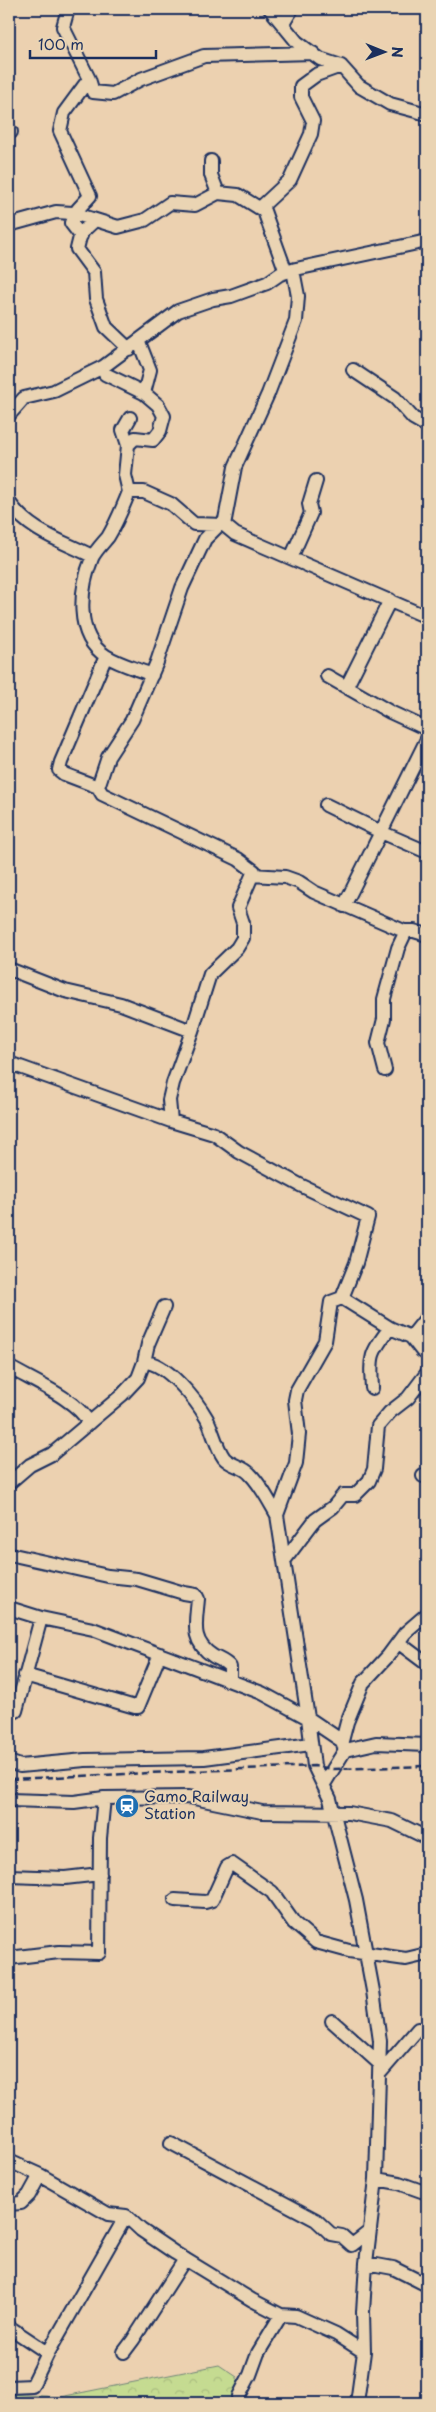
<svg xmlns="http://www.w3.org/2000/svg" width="436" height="2412" font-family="'Playpen Sans',sans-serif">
<defs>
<pattern id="park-crowns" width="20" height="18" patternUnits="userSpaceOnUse" patternTransform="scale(1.25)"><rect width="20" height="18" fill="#c5db91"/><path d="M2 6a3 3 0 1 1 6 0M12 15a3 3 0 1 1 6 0" fill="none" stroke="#a9bc7f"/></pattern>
</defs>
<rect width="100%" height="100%" fill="#ecd1b0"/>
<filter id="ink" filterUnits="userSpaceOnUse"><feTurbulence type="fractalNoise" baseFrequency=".02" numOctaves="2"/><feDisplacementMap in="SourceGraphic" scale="10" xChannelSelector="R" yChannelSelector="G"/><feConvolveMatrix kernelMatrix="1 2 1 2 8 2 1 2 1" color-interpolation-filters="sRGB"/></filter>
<g filter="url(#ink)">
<path fill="url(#park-crowns)" stroke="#708578" d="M219,2365L237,2377L240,2403H9V2394L60,2397Z"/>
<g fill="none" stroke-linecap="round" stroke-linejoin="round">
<g stroke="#1b2f5e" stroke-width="16">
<path id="minor" d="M68,9L63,27L89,79L64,113L60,131L90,196L78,209L71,223L81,236
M270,9L297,42L320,59L341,66L359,86L390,104L427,114
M283,24L292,9
M89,79L93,92L113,94L141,79L204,56L313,53
M9,132H11
M211,161V175L218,193
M260,208L290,180L311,134L313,121L301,97V86L316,75L341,66
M95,220L81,233L77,249L94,272L96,299L106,327L129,349
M9,225L56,212L73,213L118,227L145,220L170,203L195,205L218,193L238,195L264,211L286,272
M103,367L105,374L144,393
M353,370L395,398L413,418L427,426
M9,415L24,398L54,391L103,367L178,311L213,299L231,296L267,283L280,274L296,269L427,241
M128,445L135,438L153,440L160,431L164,416L158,405L144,393L150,370L139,342
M129,492L125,475L128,445L123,430L130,418
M9,502C28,531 62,541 92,556
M224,525L235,467L268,394L296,321L298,296L293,270
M291,558L311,513L309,504L316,481
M152,675C137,669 119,664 106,656C74,636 80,588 92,558C95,551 103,543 108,537C117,522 123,507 129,492H144L171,504L194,524L224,525L235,534L427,617
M327,676L390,712L427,729
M347,686L390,600
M427,739L381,832L427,852
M98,787L64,774L59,770L61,762L106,656
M326,805L381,832L344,906
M252,875L285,877L299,882L314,892L404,931H414L427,935
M9,969L65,991L121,1004L192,1031
M9,1063L171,1121L214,1134L239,1152L300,1185L368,1217L356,1263L342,1298L390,1328L411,1337L422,1351L427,1354
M385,1070L378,1043L384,1019V999L398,948L406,931
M171,1121L169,1100L173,1083L192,1031L210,974L237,948L243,938V923L238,908L254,871L238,859L102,794L98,787L108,757L132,720L157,662L182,588L205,539L219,525
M411,1337L427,1317
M144,1362L148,1344L164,1307
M9,1367C32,1381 77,1399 89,1423
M372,1388C370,1357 370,1353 390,1328
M423,1476L427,1474
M9,1483L30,1465L52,1454L122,1395L138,1378L144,1362C166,1362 197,1401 207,1419C213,1431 216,1447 224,1458C231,1466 243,1466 250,1474C261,1485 269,1501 277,1515
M9,1554L108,1576L137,1579L184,1593L196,1595L198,1599C196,1623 190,1641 213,1656C220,1660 225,1661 230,1667V1680
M284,1561L315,1520L333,1507L343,1495H355L369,1481L374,1469L378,1426L390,1412L408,1398L427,1373
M9,1608L41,1618L93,1629L262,1693L308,1718L314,1766L330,1799L356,1900L373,1991L380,2041L376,2179L366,2263L363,2312L364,2352L357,2403
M399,1643L427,1664
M25,1675L135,1707H138L160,1654
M9,1710L16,1711L41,1618
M342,1741L347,1722L363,1683L388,1656L405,1633L427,1614
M345,1750L376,1743L427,1745
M9,1762L20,1766L85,1760L204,1758L311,1744
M324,1784L345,1750L342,1741L308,1718L277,1515L296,1463L299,1434L295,1400L297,1390L325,1341L331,1302L342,1298
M9,1800L74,1802L104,1798L189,1797L262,1812L349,1813L392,1821L427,1838
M9,1876L65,1878L100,1874
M175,1900L205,1902L212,1900L227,1867L232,1864L272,1892L294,1923L316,1942L349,1951L406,1959L427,1954
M9,1958L59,1952L99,1953L100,1838L104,1798
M332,2021L380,2064
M380,2073L418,2029
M171,2143L316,2220L331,2234L342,2236L352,2245L370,2231
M9,2161L40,2175L108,2214L126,2216L141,2230L175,2253L252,2300L281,2315L296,2316L336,2334L364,2352
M376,2179L399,2183L427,2193
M9,2204L21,2203L29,2195L40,2175
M366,2263L393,2268L427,2285
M9,2327L48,2353L126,2216
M124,2352L133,2340L185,2259
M9,2387L32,2386L48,2353
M239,2403V2396L250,2375L258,2353L281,2315"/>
</g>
<use href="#minor" stroke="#ead4b3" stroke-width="12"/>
<path stroke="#1b2f5e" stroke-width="2.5" stroke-dasharray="8 4" stroke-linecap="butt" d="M9,1779L314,1766L334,1769L427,1766"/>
</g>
</g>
<defs>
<g id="station-disc" transform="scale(1.25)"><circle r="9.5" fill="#1f6fb2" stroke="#ead4b3"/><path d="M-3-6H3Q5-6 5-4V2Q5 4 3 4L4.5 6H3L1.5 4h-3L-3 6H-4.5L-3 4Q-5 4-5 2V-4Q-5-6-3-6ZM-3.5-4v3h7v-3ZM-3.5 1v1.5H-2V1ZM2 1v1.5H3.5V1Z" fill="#fff"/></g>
</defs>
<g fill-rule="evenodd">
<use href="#station-disc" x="127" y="1806"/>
</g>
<g text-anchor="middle" stroke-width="4" stroke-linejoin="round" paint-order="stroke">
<g font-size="15" fill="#1b2f5e" stroke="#ead4b3" text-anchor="start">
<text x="144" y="1802">Gamo Railway<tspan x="144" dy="17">Station</tspan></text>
</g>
</g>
<rect width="436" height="2412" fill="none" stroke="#ead4b3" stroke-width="30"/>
<rect x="15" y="15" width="406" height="2382" fill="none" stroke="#1b2f5e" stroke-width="2" filter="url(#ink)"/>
<g transform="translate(384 52) rotate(91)" stroke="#ead4b3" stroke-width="4" paint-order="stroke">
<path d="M0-4L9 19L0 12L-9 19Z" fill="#1b2f5e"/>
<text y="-8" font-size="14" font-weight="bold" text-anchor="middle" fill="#1b2f5e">N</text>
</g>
<path d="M30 50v8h126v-8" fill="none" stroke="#1b2f5e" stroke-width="2.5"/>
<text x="38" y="50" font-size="15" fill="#1b2f5e" stroke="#ead4b3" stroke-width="4" paint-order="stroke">100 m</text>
</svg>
